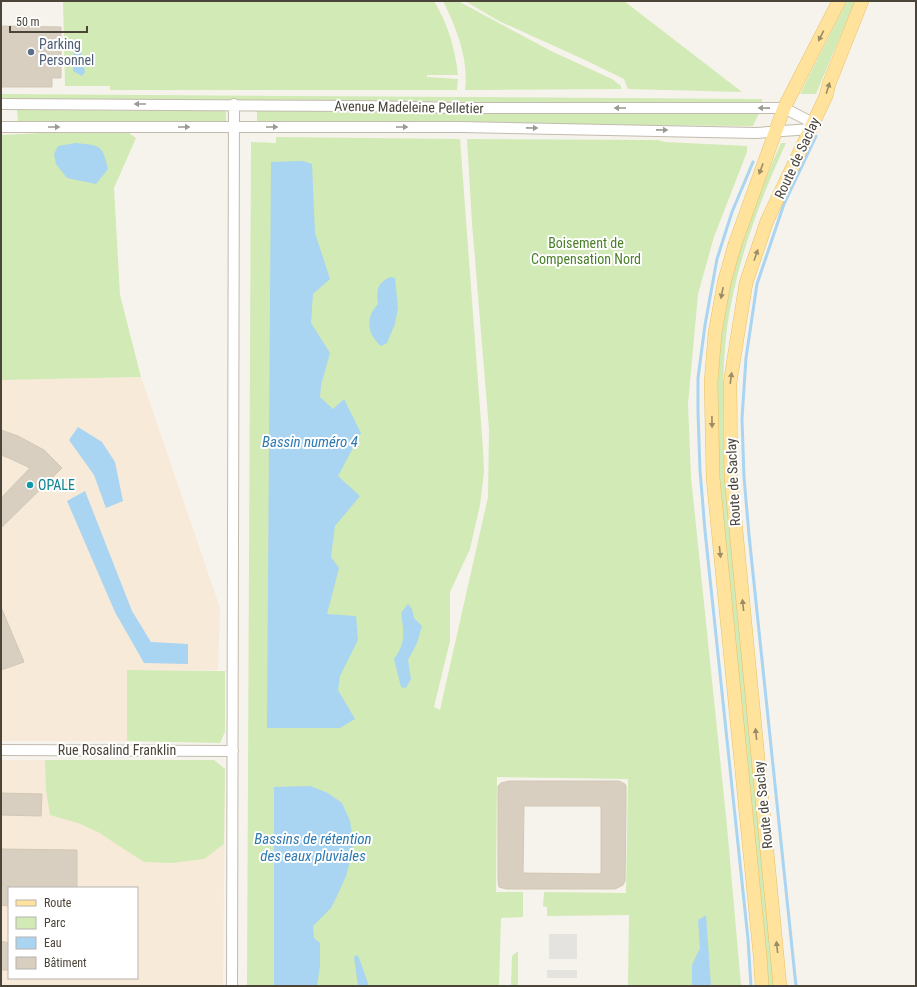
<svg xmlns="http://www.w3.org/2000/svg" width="917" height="987" font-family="'Roboto Condensed',sans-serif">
<rect width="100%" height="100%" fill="#f6f3ec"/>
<path fill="#f7ead8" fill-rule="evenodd" d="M141,377L220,608L218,670H127V741H1V380Z
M1,760H214L225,769L223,986H1ZM9,888H137V978H9Z"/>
<path fill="#d2eab5" d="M63,1H434C448,24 455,48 458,75H427V77L458,79L457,90H110V86H65Z
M443,1H458L551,51L612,79L621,86V89L465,90C469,59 456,27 443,1Z
M465,1H624L742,92L628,89L624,79L585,60L499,21Z
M847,1H855L816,94H800Z
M1,94L762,99V103L1,100Z
M17,110L226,111V123L18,122Z
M257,111L759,113L753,126L257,122Z
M41,133H129L136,138L114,188L120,295L141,377L1,380V135Z
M276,137L460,139L483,449L484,472L480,505L470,549L450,592V641L434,707L440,710L488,497L489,429L472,223L467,139L658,140L665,142L747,146V152L714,237L698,294L688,404L691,477L727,826L741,986H628L629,915L547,916V907L543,906L544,892L626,893L628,779L497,777L496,892H523V917L501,918L499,986H247L251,142L276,143Z
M781,143H786C759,202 736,264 727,328C721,376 723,424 725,471L775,986H768C766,937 760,889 755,840C747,755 738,669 730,584C720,493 708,400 725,310C735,251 757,197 781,143Z
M127,670L225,671V732L220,743L127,741Z
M45,760H214L225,769L224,844L204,859L171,863L144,862L98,832L78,823L50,815L46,790Z
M518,951V986H511L512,956Z"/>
<path fill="#e5e3e0" d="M549,934H577V959H549Z
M547,970H577V978H547Z"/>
<path fill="#a9d4f2" d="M74,42H77L80,46L85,72L82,76L73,71Z
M76,143C101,146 102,144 108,169L96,184L67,178L56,164L54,154L58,146Z
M303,161L312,164L315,233L330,279L313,294L311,323L330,353L321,385L320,397L333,409L344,399L361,433L338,476L360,496L335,526L331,557L339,568L327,614L356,616L358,640L340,676L338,690L355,719L340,728H267L271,162Z
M390,277L395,278L398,308L395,324L387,343L381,346C367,334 365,318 378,304C376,291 377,283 390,277Z
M78,427L102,442L115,462L123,501L106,508L94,475L69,440Z
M85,491L132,611L151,642L188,644V664L144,663L115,612L67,501Z
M408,604L412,609L414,618L422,626L417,643L408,660L411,679L406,688L401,687L394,659C406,643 404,632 401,613Z
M310,786L328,793L342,803L350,821L353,839L352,854L346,876L338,894L331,908L313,926L314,938L320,943V966L317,986H274V787Z
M706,915L711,986H692V965L700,948L698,920Z
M357,955L359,958L369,986H358L354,957Z"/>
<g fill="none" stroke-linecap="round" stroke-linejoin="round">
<path stroke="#a9d4f2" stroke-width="3" d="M751,986L748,939L705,531L700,470L698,412V378L705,325L717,259L732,212L753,162
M796,986L749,535L744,477L742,419L746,358L757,284L784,204L816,136"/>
</g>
<path fill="#d8cfc1" stroke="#d3c7b4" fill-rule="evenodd" d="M1,26L61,27V78H52V87H1Z
M1,430L18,436L44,450L62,468L1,528V498L30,468L9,458L1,455Z
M1,607L24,662L1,670Z
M509,781H619L625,784L626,786V806L625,881L623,885L615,889H506L499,887L498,882V786L501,783ZM524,806H601V874L523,873Z
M1,793L42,794L41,816L1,815Z
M1,849L77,850V888H9V906L1,905Z
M1,941L9,943V970H1Z"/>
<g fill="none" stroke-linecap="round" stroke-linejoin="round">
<g stroke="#c2bbae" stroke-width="12">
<path id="minor" d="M1,104L360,106L460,108H784L813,123
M1,127H461L756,133L811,129
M1,750L233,751
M232,986L234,104"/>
</g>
<g stroke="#e6c16a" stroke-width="14">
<path id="major" d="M762,986L760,955L713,478L711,382L715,333L724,283L735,244L784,108L839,1
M780,986L731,478L730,383L746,283L767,221L826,96L829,84L862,1"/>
</g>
<use href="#minor" stroke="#fff" stroke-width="10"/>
<use href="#major" stroke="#ffe39c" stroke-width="13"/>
</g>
<defs><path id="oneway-solid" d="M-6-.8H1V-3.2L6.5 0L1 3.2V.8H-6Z"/></defs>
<g fill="#9c8c66">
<use href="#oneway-solid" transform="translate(821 36) rotate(117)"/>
<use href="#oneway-solid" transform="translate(828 88) rotate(-73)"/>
<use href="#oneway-solid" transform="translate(761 169) rotate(110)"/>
<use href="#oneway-solid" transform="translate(756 255) rotate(-71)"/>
<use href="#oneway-solid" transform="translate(722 293) rotate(101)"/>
<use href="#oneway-solid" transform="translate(731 378) rotate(-82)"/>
<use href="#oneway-solid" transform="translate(712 422) rotate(89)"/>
<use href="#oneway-solid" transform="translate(720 552) rotate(84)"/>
<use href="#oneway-solid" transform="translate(743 605) rotate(-96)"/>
<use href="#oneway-solid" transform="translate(756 734) rotate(-96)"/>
<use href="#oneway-solid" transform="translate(777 947) rotate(-96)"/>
</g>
<g fill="#9c9892">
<use href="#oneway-solid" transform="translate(140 104) rotate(-180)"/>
<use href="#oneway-solid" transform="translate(620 108) rotate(-180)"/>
<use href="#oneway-solid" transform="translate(764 108) rotate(-179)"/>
<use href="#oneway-solid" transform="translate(54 127)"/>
<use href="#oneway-solid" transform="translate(184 127)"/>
<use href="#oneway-solid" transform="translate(272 127)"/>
<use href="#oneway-solid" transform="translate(402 127)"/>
<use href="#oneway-solid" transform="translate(532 128) rotate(1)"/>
<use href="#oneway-solid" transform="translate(662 130) rotate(1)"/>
</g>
<circle fill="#5c6f8a" stroke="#fff" stroke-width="1.5" cx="31" cy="52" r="4"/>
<circle fill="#0f9aa8" stroke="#fff" stroke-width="1.5" cx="30" cy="485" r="4"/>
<g text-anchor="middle" stroke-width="4" stroke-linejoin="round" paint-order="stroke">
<g font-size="14" fill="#4e5e75" stroke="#fff" text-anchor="start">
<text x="39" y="49">Parking<tspan x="39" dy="16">Personnel</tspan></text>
</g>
<g font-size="14" fill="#4b4439" stroke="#fff">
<text transform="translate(409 107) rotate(1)" y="5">Avenue Madeleine Pelletier</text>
<text transform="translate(797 158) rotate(-65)" y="5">Route de Saclay</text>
<text transform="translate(733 482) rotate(-93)" y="5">Route de Saclay</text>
<text x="117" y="755">Rue Rosalind Franklin</text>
<text transform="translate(763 805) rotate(-96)" y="5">Route de Saclay</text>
</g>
<g font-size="14" fill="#4a7f2a" stroke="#fff">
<text x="586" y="248">Boisement de<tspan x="586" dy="16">Compensation Nord</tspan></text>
</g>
<g font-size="14" fill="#0d838f" stroke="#fff" text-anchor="start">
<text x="38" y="490">OPALE</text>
</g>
<g font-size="15" font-style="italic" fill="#2e7ab2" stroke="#fff">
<text x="310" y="447">Bassin numéro 4</text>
<text x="313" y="844">Bassins de rétention<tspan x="313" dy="17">des eaux pluviales</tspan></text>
</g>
</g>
<rect width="917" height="987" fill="none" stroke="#4b4439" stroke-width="4"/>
<rect x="8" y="887" width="130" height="92" fill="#ffffff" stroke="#b7b4b0"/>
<rect x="16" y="900" width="20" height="6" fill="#ffe39c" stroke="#b7b4b0"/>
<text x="44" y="907" font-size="12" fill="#4b4439">Route</text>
<rect x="16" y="917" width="20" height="12" fill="#d2eab5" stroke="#b7b4b0"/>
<text x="44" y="927" font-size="12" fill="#4b4439">Parc</text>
<rect x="16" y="937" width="20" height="12" fill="#a9d4f2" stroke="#b7b4b0"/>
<text x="44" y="947" font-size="12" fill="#4b4439">Eau</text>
<rect x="16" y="957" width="20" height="12" fill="#d8cfc1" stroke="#b7b4b0"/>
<text x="44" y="967" font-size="12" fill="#4b4439">Bâtiment</text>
<path d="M10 26v6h77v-6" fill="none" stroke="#4b4439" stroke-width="2"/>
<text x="16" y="26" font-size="12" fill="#4b4439" stroke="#ffffff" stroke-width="3" paint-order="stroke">50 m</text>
</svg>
